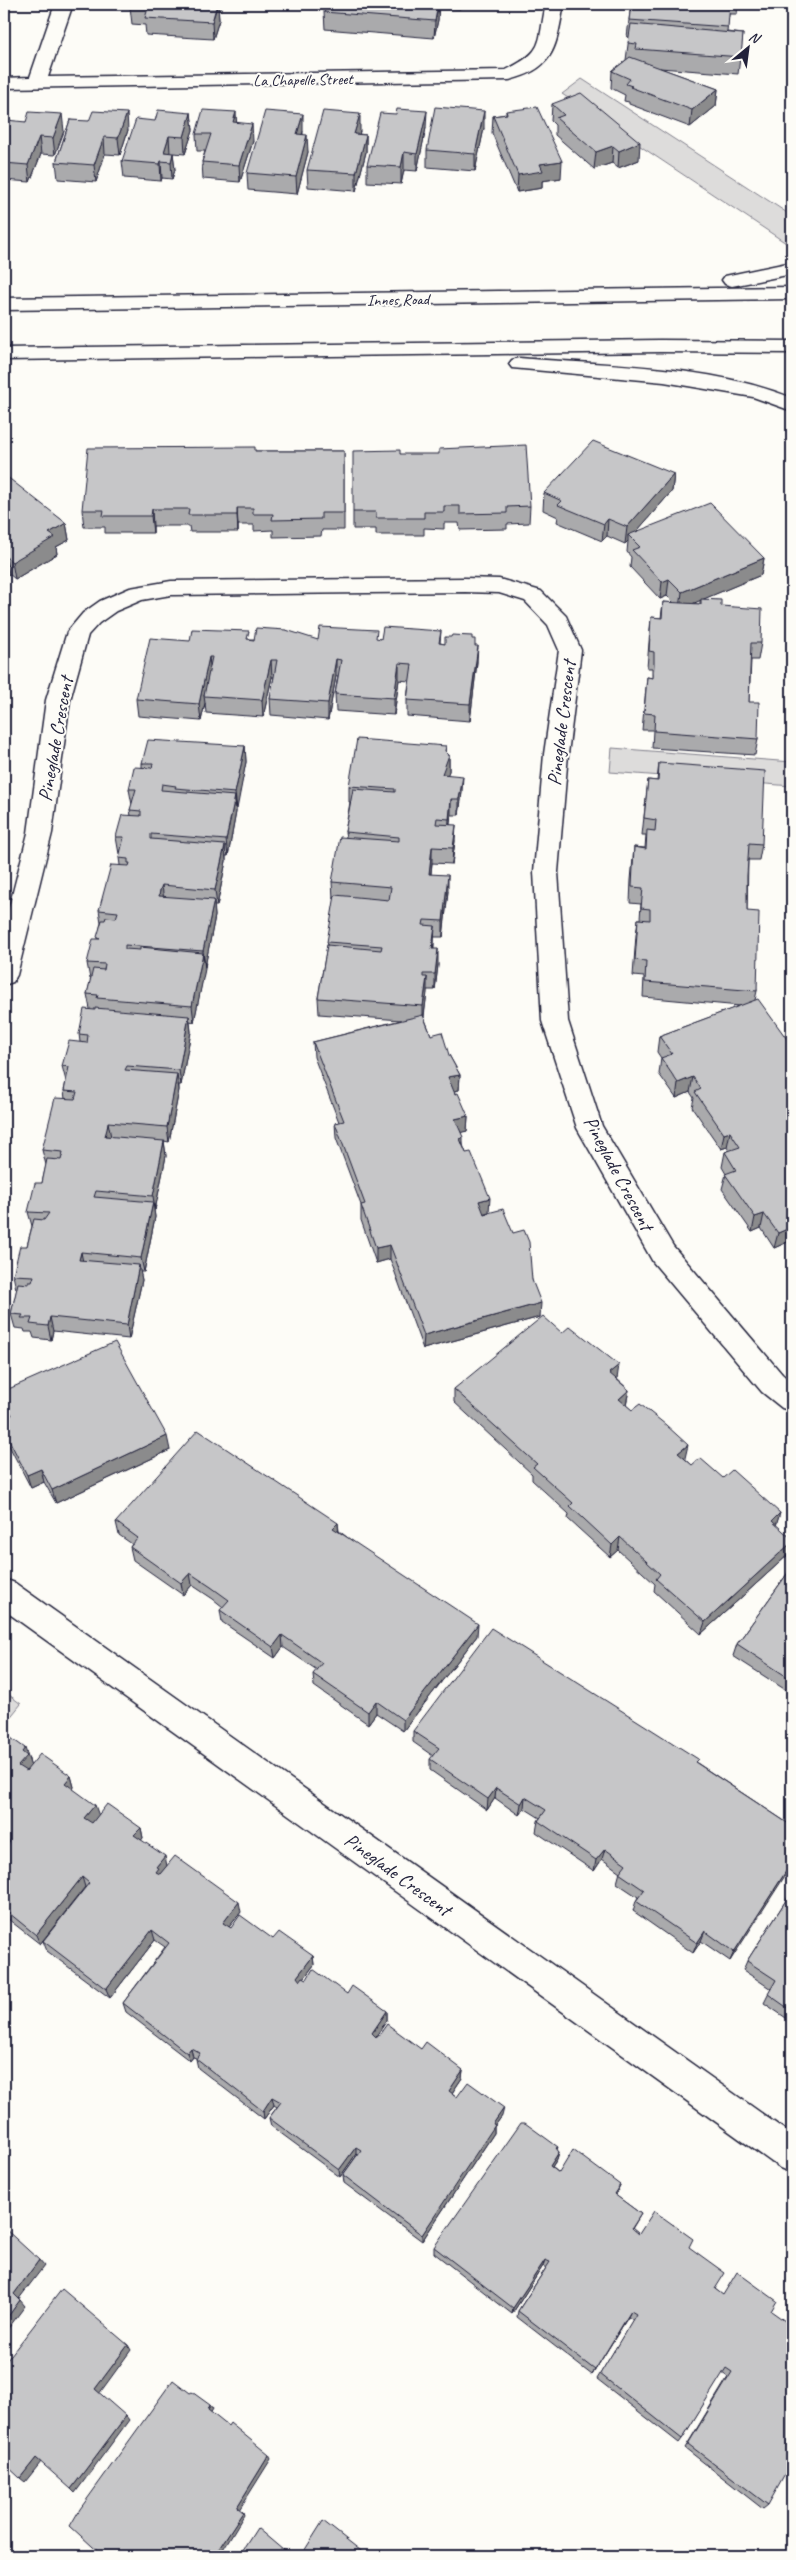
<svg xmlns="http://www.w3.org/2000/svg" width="796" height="2560" font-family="Caveat,sans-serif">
<rect width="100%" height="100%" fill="#fdfcf7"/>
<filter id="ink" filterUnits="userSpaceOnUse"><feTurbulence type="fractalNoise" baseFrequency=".02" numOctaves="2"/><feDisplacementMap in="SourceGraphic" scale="10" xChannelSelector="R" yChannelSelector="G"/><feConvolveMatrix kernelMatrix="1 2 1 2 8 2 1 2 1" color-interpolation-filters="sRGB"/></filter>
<g filter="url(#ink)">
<path fill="#dddcdb" stroke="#807f8b" d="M582,79L792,216V247L562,94Z
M612,748L792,762V786L610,772Z
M4,1691L21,1704L4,1725Z"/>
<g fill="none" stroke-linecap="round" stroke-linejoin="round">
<g stroke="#22223b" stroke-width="3">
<path id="minor" d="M55,4H73L48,77L506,70C546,50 537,44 546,4H564C556,45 556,69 509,80L4,88V78L30,77Z
M465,578L499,579L541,591L566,616L581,650L568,754L558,872L568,1021L602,1126L673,1246L782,1374L792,1383V1411L782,1408L762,1392L653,1262L577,1128L542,1021L534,872L544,754L559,650L548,625L525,601L499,593L465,592L171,595L142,600L116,611L99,623L88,635L70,700L52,833L17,975L13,982L4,985V927L28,833L46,700L67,632L83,613L100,601L130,588L171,581Z
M4,1579L15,1583L792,2135V2173L780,2168L4,1610Z"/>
</g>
<g stroke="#22223b" stroke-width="3">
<path id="major" d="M792,262V274L732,286L725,284L722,280L725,276Z
M792,287V299L4,310V298Z
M660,340L792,341V353L660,352L4,360V348Z
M519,358C606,365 711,365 792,398V411L753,397L664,382L512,368L509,364L512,360Z"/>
</g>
<use href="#minor" fill="#fdfcf7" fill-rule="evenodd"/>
<use href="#major" fill="#fdfcf7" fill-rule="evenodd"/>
</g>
<path fill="#aaaaac" stroke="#22223b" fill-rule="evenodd" d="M132,4H223L221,10H218L219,20L213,39L146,35L145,25L132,24L130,7Z
M327,4H461L460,9L438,8V20L434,38L325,29L324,12Z
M631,4H738L737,14H729L727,32L743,34L738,74L660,68L718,89L716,106L690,127L629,104V102L624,101L625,95L611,88L612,71L626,60L629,37H627L629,20Z
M552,104L639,160L618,168L612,163L594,169L555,135V125L551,121Z
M506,111L561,178L542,181V188L517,192L492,133L493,116L506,114Z
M191,113L193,130L185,154L173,153L175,170L172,179L162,178L161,181L124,178L122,161L155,121Z
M396,114L426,128L417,171L404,170L401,184L367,182V165Z
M70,120L128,130L120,155L105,154L96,182L58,179L56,162Z
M26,122L64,131L55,155L41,154L30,182L4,180V126Z
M237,123L253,141L240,182L203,179L202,162L205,151H197L196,134Z
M484,128L475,171L427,167V150Z
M303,131V134L308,152L297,194L248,190L247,173Z
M360,131L359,134L366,135V152L356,191L308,187L307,170Z
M255,451H344V530H322L321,536L273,537V530L254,531V525H238V532H190L189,526H153V533H105V527H84L82,510Z
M400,454L530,506L529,523L507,524V529L460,530L459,523H444V529L424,528V535H376V529H353V512Z
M674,474L672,491L635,533L764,558L761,575L703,599L721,606L761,643L758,660H751L749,702L758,739L755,755L652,748L653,730H642L647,677L652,678V668H647L651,617L661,618L663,602L674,603L667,596L660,599L630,567L631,557L627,552L628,541L625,544L607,536L602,541L557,522L558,517L543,510L544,493ZM700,600V604H692Z
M4,478L66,523L69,540L56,547L57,554L15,579L9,574L4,577Z
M441,631L440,643L445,644L472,639L475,646L477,662L470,721L407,716V700L409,681L399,680L394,715L336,711L335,694L338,676H336L328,720L271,715L270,699L274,677H272L263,717L206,713L205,703L201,721L138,716L136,699L190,641L249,639L318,640L381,639Z
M245,746L246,762L236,809V812L228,856H226V861L217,906H214L215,916L194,1022L190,1021L191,1032L181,1085H179V1090L169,1142L164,1141L166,1156L155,1210H154L155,1217L144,1272H140L142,1280L129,1339L53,1331L51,1340L34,1338L32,1332H25L24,1329L15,1328L11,1314L17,1289H16L13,1275L27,1246L32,1226L28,1212L42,1183L46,1165L42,1150L65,1099L64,1091L66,1081L62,1066L80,1042L79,1034L90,1009L87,994L91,979H90L87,963L98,939L101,922L99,910L120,865L119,858L120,854H119L116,837L131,816L130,810L132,805L129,789L142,768V763Z
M446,746V752L449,755V771L447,774L462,792L459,815H451L450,824L455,841L452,864L432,863L431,874L448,891L443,937H434V949L438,965L435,990H427L424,1017L431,1035L449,1055L460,1075L459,1090L454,1091L468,1116L467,1131L461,1132L463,1145L489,1212L484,1214L513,1233L532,1280L540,1317L423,1349L390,1259L376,1263L361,1220V1205L336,1138L335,1123L339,1122L314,1057L313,1042L401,1020L319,1014L318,998L335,899L333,898L332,882L346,837L345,832L350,802H349V786Z
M659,763L762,844L759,860H748L747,911L757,991L755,1000L792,1046V1244L790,1241L774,1248L761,1228L752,1232L722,1189L726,1174L722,1167L725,1152L729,1151L727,1147L721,1149L692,1107L694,1098L690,1092L676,1098L659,1074L661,1058L657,1052L659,1036L740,1006L643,997L644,977L633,976L636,935L638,919H640L641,904L630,903L631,880L634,847L645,848L646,835H642L648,780L657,781Z
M792,1247V1265L789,1260Z
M562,1333L617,1379L629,1390L626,1405L692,1465L723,1478L780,1513L776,1525L792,1539V1546L790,1553L701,1634L654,1591L655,1584L618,1550L610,1557L568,1519L569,1514L532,1480V1474L454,1402V1389Z
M4,1391L170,1450L56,1503L44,1482L31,1488L4,1436V1418L9,1416L4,1407Z
M116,1522L338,1523L339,1531L477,1636L403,1731L376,1713L368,1724L314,1686L313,1674L317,1670L283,1647L275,1658L222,1622L220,1610L223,1607L213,1599L192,1585L183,1595L133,1560L130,1547L132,1544L119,1535Z
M792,1567V1694L733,1656L737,1644Z
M413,1731L697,1763L792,1826L730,1961L701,1941L693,1953L633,1911L636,1901L638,1897L617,1883L620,1872L602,1859L594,1871L536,1832L538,1821L540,1818L524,1808L519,1815L495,1798L487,1810L430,1770V1759L433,1756L413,1742Z
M4,1733L29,1759L30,1766L71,1776L74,1787L73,1789L98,1815L141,1828L143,1838L141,1840L167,1866L241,1912L229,1927L231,1928L273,1939L313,1956L314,1965L304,1978L347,1994L387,2011V2020L376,2037L377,2038L421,2049L463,2070L462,2078L452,2093L457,2097L502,2116L494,2127V2133L422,2241L344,2183L343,2175L357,2155L356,2154L340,2177L271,2126L269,2118L277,2107L274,2105L264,2119L198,2068L196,2059V2058L193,2057L190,2061L126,2012L123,2003L165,1947L155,1940L110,1998L47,1951L43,1941L85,1887L40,1944L4,1916Z
M792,1891V2022L764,2003L771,1989L743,1970L747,1961Z
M558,2147L557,2150L559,2152L557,2159L552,2167L559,2173L620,2185L615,2195L641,2214L632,2229L639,2234L689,2247L715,2289L722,2295L771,2311L768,2505L763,2509L685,2448L728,2377L722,2373L682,2439L679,2443L597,2379L633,2320L628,2317L592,2375L517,2317L518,2311L546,2268L543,2266L512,2314L434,2253V2247Z
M792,2517V2532L786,2527Z"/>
<path fill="#8b8b8c" stroke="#22223b" d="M218,4L219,20L213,39L212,22Z
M439,4L438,20L434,38L435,21Z
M718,89L716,106L690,127L692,110Z
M427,111L426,128L417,171V154Z
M484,111V128L475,171V154Z
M236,112L237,129L233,122Z
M127,113L128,130L120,155L118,138Z
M191,113L193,130L185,154L184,137Z
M62,114L64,131L55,155L53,138Z
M303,114V131L298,151L297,134Z
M360,114V131L355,151L354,134Z
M252,124L253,141L240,182L239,165Z
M307,135L308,152L297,194L296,177Z
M366,135V152L356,191V173Z
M169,136L170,153L164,152Z
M39,137L41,154L30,182L28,165Z
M104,137L105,154L96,182L94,165Z
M640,142L639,160L618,168L619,151Z
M613,146L612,163L594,169L596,152Z
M404,152V170L401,184V167Z
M173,153L175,170L172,179L171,162Z
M161,161L162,178L161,181L160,164Z
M562,161L561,178L542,181V188L517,192L518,175L540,164Z
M674,474L672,491L631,538L628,535V541L625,544L627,527Z
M237,508L238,525V532L237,515Z
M152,509L153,526V533L151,516Z
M608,519L607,536L602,541L604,524Z
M66,523L69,540L56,547L57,554L15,579L12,562L49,533Z
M6,557L9,574L4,577V558Z
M764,558L761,575L680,609L682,592Z
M669,579L667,596L660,599L662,582Z
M478,646L477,662L470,721V704Z
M209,657L211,674L204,696L205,703L201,721L199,704Z
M336,659V676L328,720V703Z
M271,660L272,677L263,717L262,700Z
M399,663V680L394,715V698Z
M245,746L246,762L237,809L235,793Z
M446,746L445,763L449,755V771L442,790V774Z
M463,776L462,792L459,815V799Z
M235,796L236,812L228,856L226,840Z
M451,799V815L448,835L449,819Z
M456,825L455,841L452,864L453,848Z
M225,845L226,861L217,906L215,890Z
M432,847V863L429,890V874Z
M448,875V891L443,937V921Z
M162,885L164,901L159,896L160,890Z
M214,900L215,916L205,967L203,951Z
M435,926L434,942L432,964V949Z
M438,949V965L435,990V974Z
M203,953L205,969L194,1022L192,1006Z
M427,977V993L423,1022V1006Z
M189,1016L191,1032L181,1085L179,1070Z
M177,1074L179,1090L169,1142L167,1127Z
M460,1075L459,1090L448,1092V1077Z
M693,1077L690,1092L676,1098L678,1083Z
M468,1116L467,1131L455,1134V1119Z
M108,1122L111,1137L105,1136Z
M730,1132L727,1147L721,1149L724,1134Z
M463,1137V1152L460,1139Z
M164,1141L166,1156L155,1210L153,1196Z
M490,1198L489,1212L478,1215L479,1201Z
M153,1202L155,1217L144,1272L141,1258Z
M764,1214L761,1228L752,1232L755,1217Z
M792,1227V1234L790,1241L774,1248L778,1233Z
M390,1245V1259L376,1263V1248Z
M81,1252L84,1267L79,1260Z
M139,1265L142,1280L129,1339L127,1325Z
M541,1303L540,1317L423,1349L424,1335Z
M50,1317L53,1331L51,1340L48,1326Z
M619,1365L617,1379L607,1386L609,1373Z
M629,1390L626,1404L617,1413L619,1399Z
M167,1436L170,1450L56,1503L52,1490Z
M688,1445L685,1458L676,1466L678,1453Z
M41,1469L44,1482L31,1488L27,1475Z
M780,1513L776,1526L772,1521Z
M338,1523L339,1536L333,1528Z
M620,1537L618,1550L610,1557L612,1545Z
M792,1542V1546L790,1553L701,1634L705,1622Z
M190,1573L192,1585L183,1595L181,1583Z
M478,1624L477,1636L403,1731V1720Z
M282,1635L283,1647L275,1658L273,1647Z
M376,1701V1713L368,1724V1712Z
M25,1748L31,1767L22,1777L18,1766L22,1752Z
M71,1776L74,1787L69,1794L65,1783Z
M496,1788L495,1798L487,1810L488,1799Z
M525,1797L524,1808L519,1815L521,1804Z
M95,1805L99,1816L88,1828L84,1818Z
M141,1828L143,1838L137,1846L134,1835Z
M7,1838L11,1849L4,1857V1842Z
M605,1849L602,1859L594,1871L596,1860Z
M165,1856L167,1866L160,1875L156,1872V1867Z
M792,1862V1865L730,1961L734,1952Z
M82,1877L85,1887L40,1944L36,1935Z
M239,1902L241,1912L225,1932L223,1923Z
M152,1930L155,1940L110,1998L106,1989Z
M705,1931L701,1941L693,1953L697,1943Z
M313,1956L314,1965L298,1986L297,1977Z
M387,2011V2020L372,2042V2033Z
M191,2048L193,2057L190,2061L187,2053Z
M463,2070L462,2078L448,2099L449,2091Z
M272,2097L274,2105L264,2119L263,2111Z
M504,2108L502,2116L494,2127V2133L422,2241V2235L493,2124Z
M356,2147V2154L340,2177L339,2170Z
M559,2152L557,2159L548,2173L550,2166Z
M620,2185L617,2192L611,2201L614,2194Z
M39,2260L44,2266L18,2300L14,2294Z
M545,2260L543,2266L512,2314L513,2308Z
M20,2300L25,2306L4,2334V2322Z
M631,2311L628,2317L592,2375L595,2370Z
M128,2345L131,2350L99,2394L95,2389Z
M210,2405L213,2409L210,2414L208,2410Z
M126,2416L129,2420L75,2493L71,2489Z
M269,2455L271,2459L239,2510L237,2507Z
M36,2458L41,2462L25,2482L20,2478Z
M243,2512L244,2515L219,2556H214Z"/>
<path fill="#c6c6c8" stroke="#22223b" d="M132,4H217L212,22L145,18L148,8L130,7Z
M327,4H438L435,21L324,12Z
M631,4H730L728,27L629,20Z
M631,24L743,34L741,57L636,49L637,44L628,43Z
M630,57L718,89L692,110L630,87L632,86L626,84L630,79L612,71Z
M581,93L640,142L619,151L613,146L596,152L556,118L564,115L552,104Z
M435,107L484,111L475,154L427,150Z
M537,107L562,161L540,164L543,171L518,175L493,116L507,114L506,111Z
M397,109L427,111L417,154L404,152L401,167L367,165L380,113L396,114Z
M158,110L191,113L184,137L169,136L164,152L173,153L171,162L161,161L160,164L122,161L136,119L155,121Z
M203,110L236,112L233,122L252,124L239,165L202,162L211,134H196Z
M93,111L127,113L118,138L104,137L94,165L56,162L70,120L89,121Z
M265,111L303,114L297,134L307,135L296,177L247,173Z
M323,111L360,114L354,134L366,135L356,173L307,170Z
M29,112L62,114L53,138L39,137L28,165L4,163V126L6,120L26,122Z
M593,441L674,474L627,527L608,519L604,524L558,505L562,501L544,493Z
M526,445L530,506L507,507V513L460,514V506H444V512H424V518H376V512H353V451L400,450V454H439V449Z
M255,447V451H344V513H321V519L272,520L273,514H253V508H237V515H188L189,509H152L151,516H103L104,510H82L88,448Z
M6,476L66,523L49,533L55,537L12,562L6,557L4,558V478Z
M710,503L764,558L682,592L669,579L662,582L632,550L640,547L628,535Z
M701,599L721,600V606L762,609L761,643H751L750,671L749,702H759L758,739L654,731L655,714L644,713L647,677L653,678L654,664V652L649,651L651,617L662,618L663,602L701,604Z
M320,627L377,630L376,638L381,639L383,627L441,631L439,643L445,644V637H451L452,635L472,636V639H475V646H478L470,704L407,700L412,664L399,663L394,698L335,694L341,660L336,659L328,703L270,699L277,660H271L262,700L204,696L212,657H209L199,704L136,699L150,638L190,641L192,629L249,631L247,639L254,640L256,628L286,630L318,640Z
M357,739L446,746L445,751L449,755L442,774L463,776L459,799H451L449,819L437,818L436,824L456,825L453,848L432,847L429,874L448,875L443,921L424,920L423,925L435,926L432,949H438L435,974H423V977H427L423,1006L318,998L327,945L381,950L382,946L327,942L335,895L389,900L391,887L332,882L340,837L399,841V837L345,832L353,789L395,792V789L349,786Z
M148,740L245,746L235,793L175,788L176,786L162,784L161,790L235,796L226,840L151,834V839L225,845L215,890L162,885L160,890L159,896L214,900L203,951L125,945V949L140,950V947L203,953L192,1006L97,998L98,995L87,994L93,969L104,970L105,964L87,963L93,939H100L97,937L102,920H105L106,917L116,918L118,912L99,910L111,865L129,866L130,863H128V859L119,858L124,837H116L122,815L141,816V811L130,810L136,789H129L134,767L152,768L153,763H142Z
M659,763L765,771L762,844L749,843L747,876V911L759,912L757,991L645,982L646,961L635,960L638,919L650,920V909L641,908L643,888L632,887L634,847L646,849L647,830L655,831L656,820L644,818L648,780L658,781Z
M758,999L792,1046V1227L778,1233L764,1214L755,1217L725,1174L736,1170L725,1152L740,1147L730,1132L724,1134L695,1092L701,1089L693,1077L678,1083L661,1058L672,1054L659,1036Z
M95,1008L189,1016L179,1070L127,1066L125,1070L177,1074L167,1127L108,1122L107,1129L105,1136L164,1141L153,1196L96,1191L94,1197L153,1202L141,1258L81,1252L79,1260L139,1265L127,1325L50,1317L48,1326L30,1324L32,1318H21L23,1315L11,1314L18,1283L29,1284V1282H32L34,1276L13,1275L20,1246H27L34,1219L44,1220L49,1213L28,1212L35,1183H42L47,1159L61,1160L63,1152L42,1150L55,1098L75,1099L77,1092L64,1091L69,1067L62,1066L69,1041L87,1043L88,1035L79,1034L84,1009L95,1010Z
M423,1015L431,1035L442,1032L449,1055L460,1075L448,1077L455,1094L458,1093L468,1116L455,1119L463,1137L460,1139L466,1153L471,1152L490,1198L479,1201L484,1214L503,1209L513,1233L524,1230L529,1242L532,1280L541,1303L424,1335L390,1245L376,1248L361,1205L365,1204L335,1123L344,1121L313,1042Z
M543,1316L562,1333L570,1326L619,1365L609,1373L629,1390L619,1399L632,1410L640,1404L666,1425L688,1445L678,1453L692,1465L700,1458L723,1478L732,1470L780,1513L772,1521L792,1539V1542L705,1622L656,1579L660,1574L620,1537L612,1545L570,1506L573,1503L533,1467L537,1464L454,1389Z
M115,1342L167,1436L52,1490L41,1469L27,1475L4,1430V1418L12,1415L4,1401V1391Z
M198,1430L338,1523L333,1528L478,1624L403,1720L376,1701L368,1712L313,1674L322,1663L282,1635L273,1647L220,1610L229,1600L211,1587L190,1573L181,1583L130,1547L138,1538L116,1522Z
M792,1567V1680L737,1644Z
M491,1628L698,1759L695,1762L792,1826V1862L734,1952L705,1931L697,1943L636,1901L644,1890L619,1873L626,1864L605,1849L596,1860L538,1821L546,1810L525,1797L521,1804L496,1788L488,1799L430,1759L439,1748L413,1731Z
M4,1733L25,1748L22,1752L27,1756L18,1766L26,1771L40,1754L71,1776L65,1783L95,1805L84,1818L92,1823L107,1804L141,1828L134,1835L165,1856L156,1867L159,1868L156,1872L160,1874L175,1856L239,1902L223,1923L231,1928L240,1915L273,1939L279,1932L313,1956L297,1977L300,1981L303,1977L307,1979L313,1969L347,1994L352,1986L387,2011L372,2033L377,2038L387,2024L421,2049L426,2042L463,2070L449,2091L457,2097L468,2082L504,2108L493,2124L495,2125L422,2235L343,2175L361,2150L356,2147L339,2170L269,2118L281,2102L272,2097L263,2111L196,2059L200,2053L191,2048L187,2053L123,2003L169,1943L152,1930L106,1989L43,1941L89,1883L82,1877L36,1935L4,1909V1849L10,1842L7,1838L4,1842Z
M792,1891V2011L768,1994L776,1980L747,1961Z
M521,2123H525L558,2147L556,2148L559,2152L550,2166L559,2173L573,2150L620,2185L614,2194L641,2214L632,2228L639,2234L654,2211L693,2239L689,2247L725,2273L715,2289L723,2295L737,2272L777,2301L771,2311L792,2326V2462L768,2505L688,2444L732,2372L726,2368L682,2439L600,2374L636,2314L631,2311L595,2370L518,2311L550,2262L545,2260L513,2308L434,2247Z
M4,2228L39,2260L14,2294L20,2300L4,2322Z
M62,2289L128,2345L95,2389L126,2416L71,2489L36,2458L20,2478L4,2463V2364Z
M173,2380L190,2393L192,2392L210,2405L208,2410L228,2426L230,2423L269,2455L237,2507L243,2512L214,2556H103L70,2526L80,2509Z
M323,2521L365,2554L364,2556H301Z
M257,2528L290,2556H239Z"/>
</g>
<g text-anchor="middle" stroke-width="4" stroke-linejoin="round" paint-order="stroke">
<g font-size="16" fill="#22223b" stroke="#fdfcf7">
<text transform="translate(303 79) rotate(-1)" y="6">La Chapelle Street</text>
<text transform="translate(398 299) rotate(-1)" y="6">Innes Road</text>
</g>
<g font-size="20" fill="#22223b" stroke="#fdfcf7">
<text transform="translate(561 723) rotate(-83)" y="7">Pineglade Crescent</text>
<text transform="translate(55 739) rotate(-80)" y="7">Pineglade Crescent</text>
<text transform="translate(619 1173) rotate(62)" y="7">Pineglade Crescent</text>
<text transform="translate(398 1874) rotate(36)" y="7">Pineglade Crescent</text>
</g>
</g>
<rect width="796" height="2560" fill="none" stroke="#fdfcf7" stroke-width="20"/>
<rect x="10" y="10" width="776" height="2540" fill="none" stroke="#22223b" stroke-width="2" filter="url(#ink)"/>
<g transform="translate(748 48) rotate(29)" stroke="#fdfcf7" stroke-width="4" paint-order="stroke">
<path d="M0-4L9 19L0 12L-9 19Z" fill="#22223b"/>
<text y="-8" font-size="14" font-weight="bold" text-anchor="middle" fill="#22223b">N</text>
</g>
</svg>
